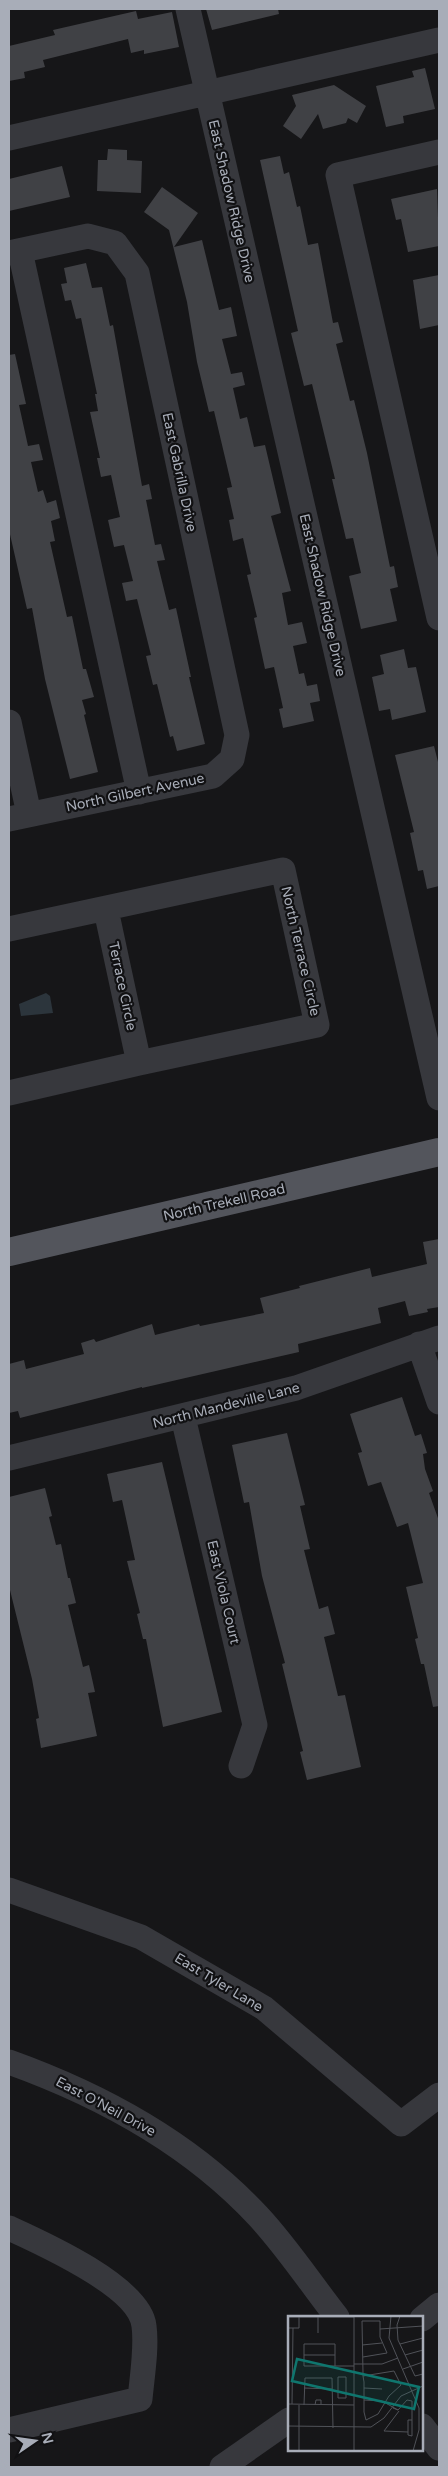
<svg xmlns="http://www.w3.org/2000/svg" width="448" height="2476" font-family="'Varela Round',sans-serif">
<rect width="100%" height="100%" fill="#161618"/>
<path fill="#2c353c" d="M46,993L50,996L53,1013L21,1016L19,1004Z"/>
<path fill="#404145" d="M206,9H278L279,14L212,30Z
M136,11L138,19L172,12L179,47L144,54V50L131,53L128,39L43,60L45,67L24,72L25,78L9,81V46L55,35L53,30Z
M425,68L435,109L403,116L404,123L386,127L376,86L414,77L412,71Z
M334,85L366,106L357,123L348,118L346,123L323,129L318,114L301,139L283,126L296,106L292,95Z
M108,149L127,150V160L142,161L141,193L97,191L98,160H107Z
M280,156L284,174L289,172L297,207L300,206L308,245L318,243L333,323L338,322L343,342L336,344L350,401L354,400L367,453L390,567L394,566L398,587L390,589L397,621L361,629L349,576L361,573L353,538L346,539L332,479H335L312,384L304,386L291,333L298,331L260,160Z
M62,166L70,197L9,211V179Z
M162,187L198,213L174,247L202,240L219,310L231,307L237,336L222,339L231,374L242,372L245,385L233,388L240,419L247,417L254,447L265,445L281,513L271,516L291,591L282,593L288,625L302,622L307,643L293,646L299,674L304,673L307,686L317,684L320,701L310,703L314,721L283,728L279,709L283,708L274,667L265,669L254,618L257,617L247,575L251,574L243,538L233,541L229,520L234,519L227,488L232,487L214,411L209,412L197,362L187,302L169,230L144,212Z
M437,189L439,246L408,252L401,219L396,220L391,199Z
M86,263L92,288L102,287L110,326L113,325L142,486L149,484L152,499L146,500L155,545L161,544L165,560L157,561L169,610L176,608L191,677H189L205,744L177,751L173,736L170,737L157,684L153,685L146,656L151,655L137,599L126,601L122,583L133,581L124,545L114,547L108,520L120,517L111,475L101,477L97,458H100L90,412L98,411L95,394H97L81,318L76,319L71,300L65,301L61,284L67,283L64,268Z
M439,275V325L420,329L413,280Z
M15,354L26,404L19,405L28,446L39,444L43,460L31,462L38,492L43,490L47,503L56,500L60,518L51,521L55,541L50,542L67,617L72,616L83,669H86L94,697L82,700L86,714L84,715L98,772L70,779L45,679L32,608L27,609L9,530V355Z
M404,649L408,668L416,667L426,712L392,720L390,709L379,711L372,677L384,674L380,655Z
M434,746L439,766V886L427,889L423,870L418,871L410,833L414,832L395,755Z
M439,1239V1307L427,1309L428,1312L409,1316L405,1301L378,1308L381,1323L298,1344L299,1352L142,1388V1387L20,1418L18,1411L9,1413V1364L24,1360L26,1369L84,1354L81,1343L94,1339L96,1342L152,1324L155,1335L199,1324L200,1326L264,1313L260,1298L300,1288L299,1286L370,1268L372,1277L427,1264L423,1242Z
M402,1397L415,1436L421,1434L427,1453L423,1454L425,1469L433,1491L429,1493L439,1521V1706L433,1707L424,1664H421L415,1639L418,1638L406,1587L423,1583L408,1523L397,1527L381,1482L368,1486L358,1453L362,1452L350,1414Z
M287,1433L305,1505L300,1506L310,1549L304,1550L319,1609L328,1606L335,1634L324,1637L338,1696L345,1695L361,1767L307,1780L300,1752L303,1751L282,1664L285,1663L262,1576L249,1502L244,1503L232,1445Z
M162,1462L222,1712L163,1727L146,1639H143L137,1614L140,1613L127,1561L135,1560L122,1500L113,1502L107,1474Z
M45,1488L52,1516L49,1517L56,1545L61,1544L68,1578H70L76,1603L68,1605L83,1667L89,1665L95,1692L88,1693L97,1736L41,1748L36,1719L39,1718L32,1679L9,1586V1497Z"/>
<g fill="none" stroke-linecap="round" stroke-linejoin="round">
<path stroke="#37383d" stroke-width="25" d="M188,9L439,1098
M9,138L439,40
M439,152L338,175L439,618
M20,251L139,792
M9,253L88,236L115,243L137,273L237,735L232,759L213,776L9,819
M9,722L29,814
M106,910L139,1063
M9,929L283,870L317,1025L139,1063L9,1093
M419,1344L439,1402
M183,1417L255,1725L241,1766
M9,1458L296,1388L439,1338
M9,1890L141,1937L264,2008L401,2124L439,2095
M9,2062C101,2095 190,2143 258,2216C287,2247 311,2284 337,2317
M9,2228C42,2243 140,2287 144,2326C147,2348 142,2377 140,2399L9,2430
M422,2319L439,2305
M422,2426L439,2448
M222,2467L289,2420"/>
<path stroke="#53555c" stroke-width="28" d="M9,1252L439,1152"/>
</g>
<g text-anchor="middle" stroke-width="4.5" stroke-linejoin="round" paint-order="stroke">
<g font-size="14" fill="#a8adb8" stroke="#111113">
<text transform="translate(232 201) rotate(77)" y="5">East Shadow Ridge Drive</text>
<text transform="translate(180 472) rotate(78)" y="5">East Gabrilla Drive</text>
<text transform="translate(323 595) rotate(77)" y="5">East Shadow Ridge Drive</text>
<text transform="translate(135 792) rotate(-12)" y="5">North Gilbert Avenue</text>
<text transform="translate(301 951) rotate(77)" y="5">North Terrace Circle</text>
<text transform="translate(123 986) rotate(78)" y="5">Terrace Circle</text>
<text transform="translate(224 1202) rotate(-13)" y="5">North Trekell Road</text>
<text transform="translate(226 1405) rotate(-14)" y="5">North Mandeville Lane</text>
<text transform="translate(224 1592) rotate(77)" y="5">East Viola Court</text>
<text transform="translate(219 1982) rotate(31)" y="5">East Tyler Lane</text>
<text transform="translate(106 2106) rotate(28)" y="5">East O'Neil Drive</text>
</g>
</g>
<g transform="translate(288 2316)">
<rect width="135" height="135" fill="#161618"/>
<path fill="none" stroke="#505258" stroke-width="1" d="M103,0L101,22L131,92V114L125,135M112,0L109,9L110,24L127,60L135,58M0,1H66M30,1V17M0,12H11V1M92,13L135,10M112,28L135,22M74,29L94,27M16,39H47M117,39L135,34M75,41L99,37L92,21V5H74L75,57V60L76,66V96L78,104L90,98L101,80L113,69L106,55L75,60M66,48H94L110,42M47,50V28H16V50H66M115,53L135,46M50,61H58V82H50ZM16,72L44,73M76,72L94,73M76,84L94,85L110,94L105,92M0,88L66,89M4,88L5,12M16,89L17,62H44L45,112M27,89L28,84H33V89M110,94L119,84L124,85V120L120,119V104H124M111,95L96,115L120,116M0,110L83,111L96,102L113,80L135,70M11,135V89M66,135V0"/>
<path fill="#0f766e" fill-opacity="0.15" stroke="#0f766e" stroke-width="2.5" d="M9,43L131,71L126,93L4,65Z"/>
<rect width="135" height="135" fill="none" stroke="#a8adb8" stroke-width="2.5"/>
</g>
<rect width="448" height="2476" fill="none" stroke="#a8adb8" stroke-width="20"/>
<g transform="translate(35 2441) rotate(77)" stroke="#111113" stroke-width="4" paint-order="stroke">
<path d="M0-4L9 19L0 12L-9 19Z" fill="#a8adb8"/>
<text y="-8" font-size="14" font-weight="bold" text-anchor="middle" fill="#a8adb8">N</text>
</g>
</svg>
